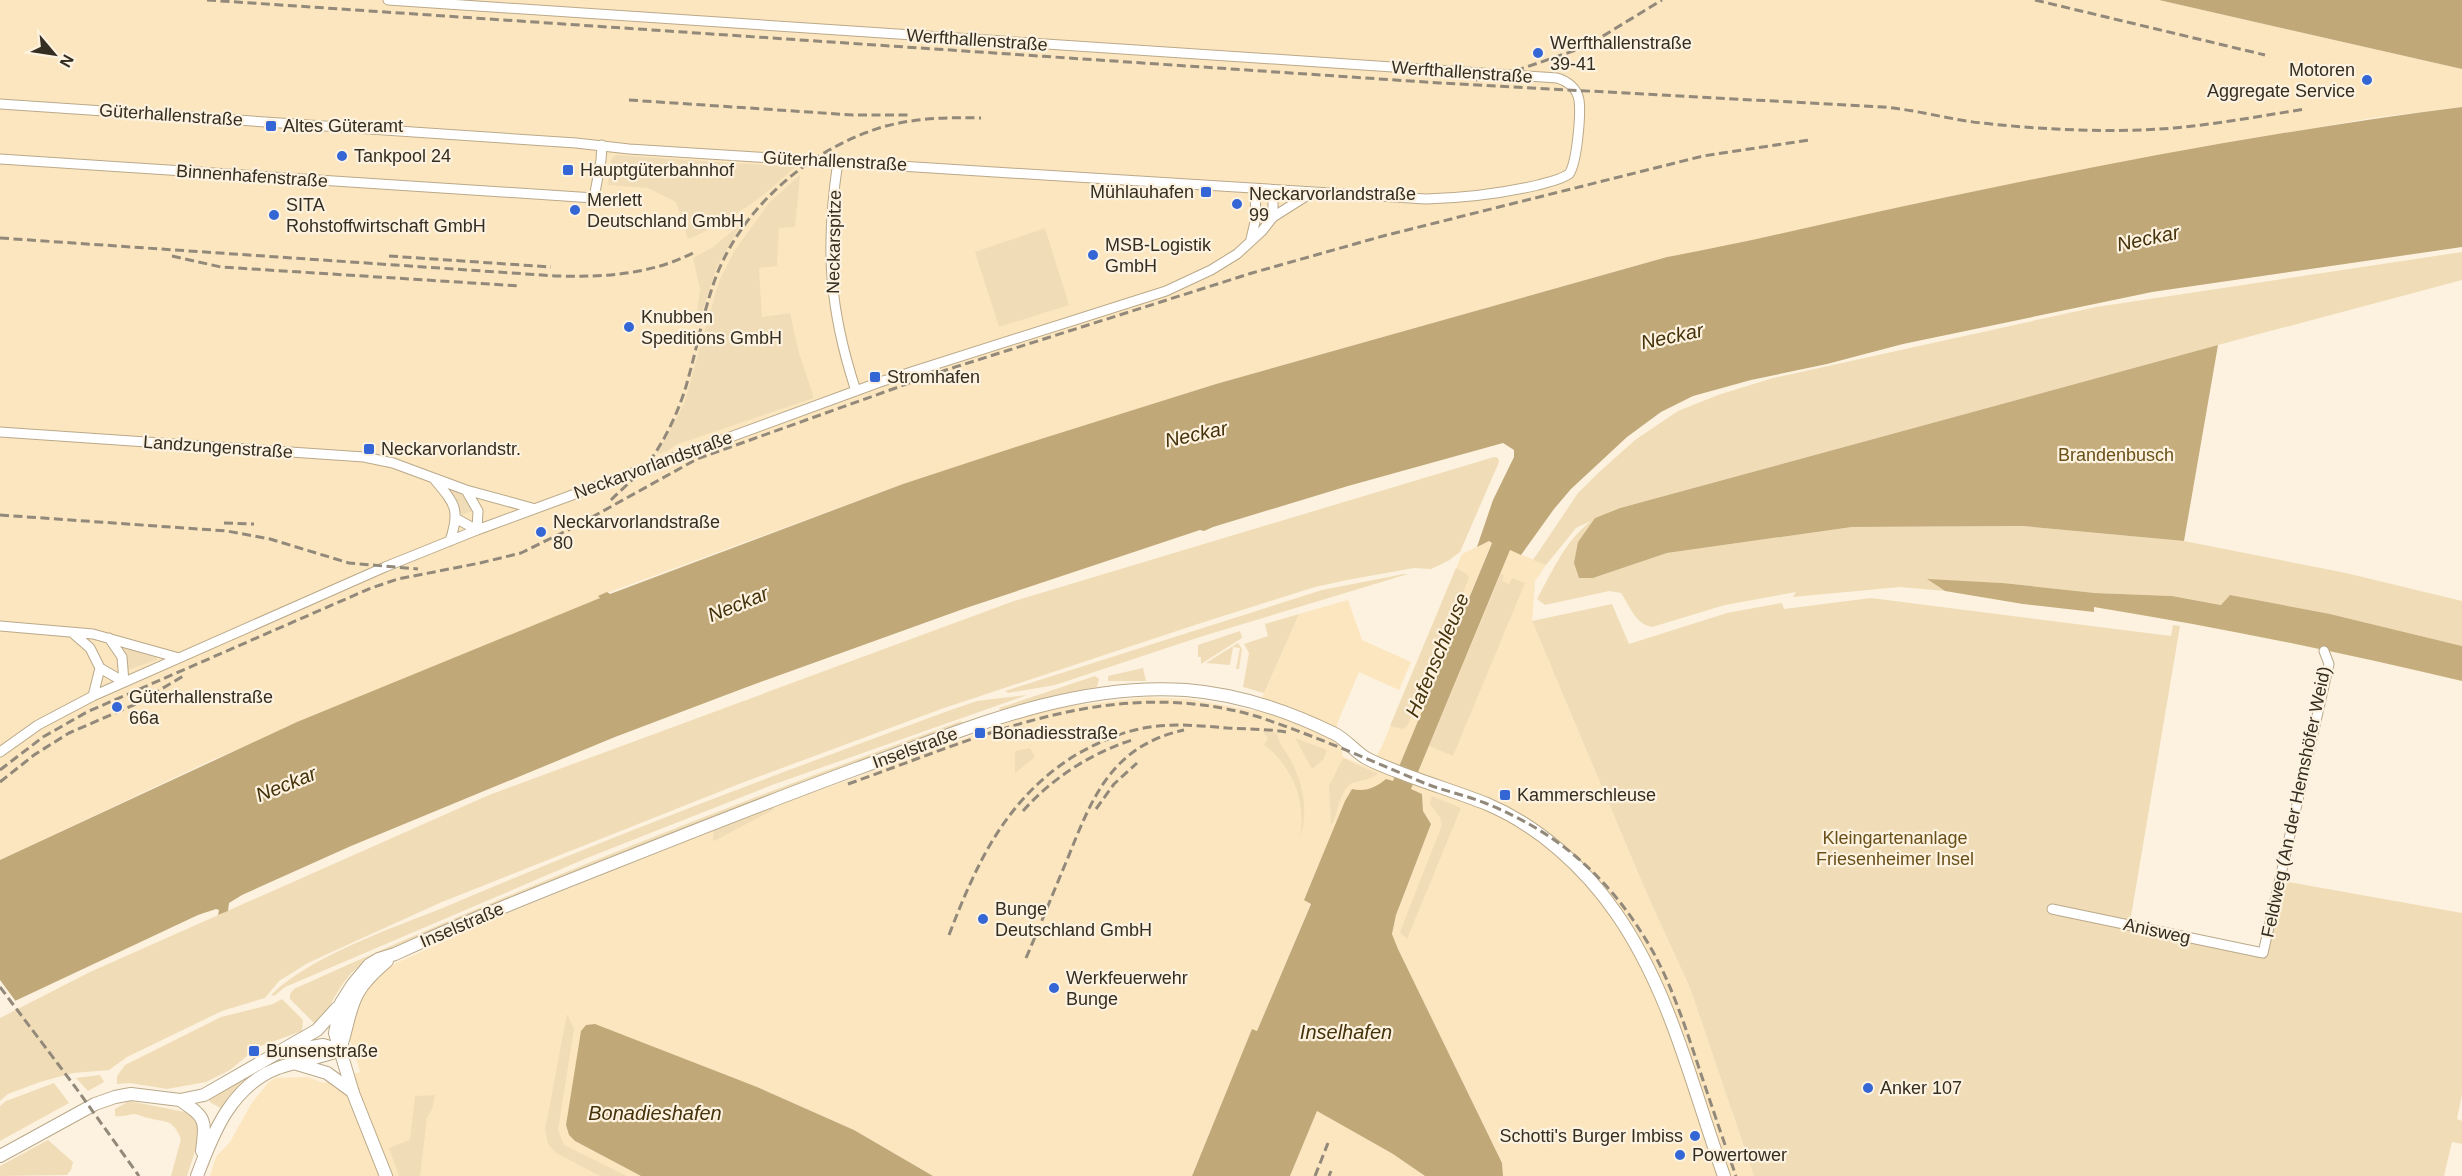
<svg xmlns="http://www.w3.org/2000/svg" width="2462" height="1176" font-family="Arial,sans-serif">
<rect width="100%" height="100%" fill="#fdf2df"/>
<path fill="#fbe6bf" d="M0,0H2159L2462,69V107L2372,118L2171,153L1946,197L1728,246L1667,257L1216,384L903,484L599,596L601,598L212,760L0,860Z
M1489,541L1492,542L1393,782L1386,779L1376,787L1362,791L1352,789L1304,899L1311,903L1257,1031L1252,1030L1192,1176H933L854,1130L757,1087L566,1125L569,1135L575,1141L641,1176H210L216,1157L230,1142L251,1104L268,1083L275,1078L308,1077L323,1083L360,1072L350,1040L356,1005L375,978L396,963L508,913L692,839L809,794L1030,715L1061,707L1147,697L1189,699L1256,711L1299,614L1348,600L1362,640L1411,662L1399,690L1359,672L1337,724L1343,757L1370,768L1382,746L1462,554Z
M1510,550L1546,565L1535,581L1532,621L1647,894L1690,988L1754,1176H1503L1502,1163L1398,949L1392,934L1396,915L1431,824L1423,811L1422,794L1411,789Z
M1317,1111L1393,1154L1425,1176H1290Z"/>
<path fill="#f0ddb8" d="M616,155L795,167C762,198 730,222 688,239L676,202L648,188L608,185L611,160Z
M800,175L795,227L779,228L777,266L759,268L762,317L790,313L799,353L814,398L675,445L668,451L657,454L684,404L719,281L735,250L769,203Z
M742,223L716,269L701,315L697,311L700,289L693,258L713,247Z
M1045,228L1069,305L999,327L975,252Z
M2462,252V280L2218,345L1620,508L1595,518L1593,578L1667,553L1852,527L2022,526L2184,541L2346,573L2462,601V646L2330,614L2222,605L2172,596L2095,593L2003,583L1929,580L1945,591L1900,587L1793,597L1796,592L1725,605L1652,627C1635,624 1630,606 1621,593L1609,591L1545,605L1537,599C1552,572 1565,541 1591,521L1576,528L1546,565L1533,560L1578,493L1597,474L1635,440L1678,411L1718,395L1773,378L2096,307Z
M1494,457L1498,458L1499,462L1460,552L1448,561L1431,569L1414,568L1347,580L1315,587L1198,624L944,708L739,784L442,902L358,940L308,963L279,981L265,998L222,1011L127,1057L109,1070L73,1073L40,1082L8,1094L0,1101V1018L90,972L489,795L1014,601Z
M445,487L462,494L473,511L462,515Z
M1456,568L1467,574L1469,578L1408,725L1403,729L1390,726Z
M1404,574H1408L1203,636L1055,685L1008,693L1005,691L1322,590Z
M1501,574L1504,575L1502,581L1509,584L1512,578L1525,583L1453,756L1429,746Z
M1871,598L2171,636L2173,625L2180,626L2129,928L2265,957L2283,881L2462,913V1094L2457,1119L2462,1121V1144L2452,1142L2444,1176H1754L1690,988L1647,894L1532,621L1612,604L1629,644L1727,613L1782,603L1784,609Z
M1299,614L1264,693L1243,687L1249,653L1244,644L1268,636L1265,624Z
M1240,631L1242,638L1201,664V657H1198V645Z
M1238,643L1242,649L1239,669H1236L1240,648L1233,647L1230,665L1206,663Z
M121,646L157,658V660L127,670Z
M1143,668L1146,681H1108V676Z
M1095,676L1099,679L1097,687L1057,695L1000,711L999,708Z
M1027,695L772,785L587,858L285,987L274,996L271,995C310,956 393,928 445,907C609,837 777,774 945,712L977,701Z
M961,721L962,724C768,795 577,868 388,950C378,955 366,960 358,967C339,982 332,1007 316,1025L290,999V994L294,989C514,889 734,803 961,721Z
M1263,732L1277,733C1278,743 1285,750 1290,759C1303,782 1309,812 1300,838C1306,803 1294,767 1264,745L1268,738Z
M1295,738L1327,750L1323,760L1312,769Z
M1030,748L1035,757L1015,773V751Z
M1343,758L1378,774C1370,779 1364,780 1355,782C1341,786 1338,810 1334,821L1331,825L1329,786Z
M1432,796L1461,808L1407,939L1400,932L1442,825L1440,817L1430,804Z
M771,807L775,809L714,841L713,840L714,829Z
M282,999L303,1020L302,1031L258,1047L230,1070L206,1082L167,1089L130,1083L117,1084V1076L125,1065L221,1017L273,1004Z
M567,1014L574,1029L558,1130L564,1145L627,1176H600L556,1153L548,1144L545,1130Z
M318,1050C275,1065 248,1068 221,1108L211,1103L207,1098L280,1056Z
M100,1075L104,1082L88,1091L76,1078Z
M54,1083L69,1103L0,1141V1106L6,1101Z
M435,1095L432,1109L427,1118L420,1176H399L389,1148L410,1140L415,1096Z
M129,1101L185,1112L198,1121L199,1139L187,1176H171L181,1139C172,1118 167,1123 148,1118C143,1117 138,1114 134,1114C127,1115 123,1117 115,1116V1109Z
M48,1140L73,1162L71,1170L67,1175L0,1176V1166Z"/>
<path fill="#c6ad7e" d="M2218,345L2184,541L2022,526L1852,527L1667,553L1593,578H1579L1574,563L1578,542L1595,518L1620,508Z
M1927,579L2003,583L2095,593L2172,596L2221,605L2230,595L2330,614L2462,646V681C2340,652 2218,627 2094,607V612L2023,604L1945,591Z"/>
<path fill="#c0a879" d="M2159,0H2462V69Z
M2462,107V247L2152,292L1903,344L1827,364L1751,380L1693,396L1661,412L1627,437L1571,489L1554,509L1521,555L1510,550L1411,789L1422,794L1423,811L1431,824L1396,915L1392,934L1398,949L1502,1163L1503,1176H1425L1393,1154L1317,1111L1290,1176H1192L1252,1029L1257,1031L1311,904L1304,900L1345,801L1352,789C1366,792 1375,788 1386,779L1393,781L1492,543L1489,541L1477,547L1493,500L1514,457V450L1503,443L1348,486L1213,527L1204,531L1200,530L966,608L747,687L615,737L351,846L242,895L229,903L228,911L218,915L219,910L216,909L198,915L0,1008V860L297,722L600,598L598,596L607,592L610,594L903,484L1025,444L1216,384L1667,257C1761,240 1853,216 1947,197C2117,161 2289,129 2462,107Z
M595,1024L757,1087L854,1130L933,1176H641L575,1141L569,1135L566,1125L581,1031L586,1025Z"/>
<path fill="#fdf2df" d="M0,980L17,1003L2,1011L0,1009Z"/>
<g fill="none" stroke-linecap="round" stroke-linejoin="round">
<g stroke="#baa98a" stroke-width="11">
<path id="minor" d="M0,104L576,143L629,149L1426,199C1464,198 1500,194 1538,185C1549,182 1560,180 1569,174C1577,163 1581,114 1579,100C1577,88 1567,81 1557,78L388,0
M0,159L594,198L601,160L602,145
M838,161C825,247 829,309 856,391
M1273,217L1311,193
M1251,239L1255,222L1256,189
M0,432L364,457L393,463L466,490L532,508
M435,480C456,505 460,510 450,541
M466,490L478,511L477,530
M457,519L477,530
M0,626L93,634L179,658
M74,634L90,648L100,668L124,682
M109,638L122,657L124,682
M93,696L100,668
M0,752L38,725L93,696L385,567L477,530L880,382L1166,291L1211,270L1237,254L1262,231L1273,217V200L1269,190
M2052,909L2263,953L2329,664L2324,651"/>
</g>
<g stroke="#baa98a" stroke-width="14">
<path id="tertiary" d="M340,1050C354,1005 347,995 387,961
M289,1051L323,1045L340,1050
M297,1064L327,1073L353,1092
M180,1100C206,1118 206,1119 202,1151
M0,1156L95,1104L115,1097L131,1094L180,1100L204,1095L317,1030L337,1008
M197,1176C213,1133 231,1086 278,1068C298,1061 320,1058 340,1050
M386,1176L353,1093L335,1033L341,1003L353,984L369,965L379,959L395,954C469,920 545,890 621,860C699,829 777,798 856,769C962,731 1070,682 1186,690C1237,694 1288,711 1333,733C1346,739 1354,751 1366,758C1375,763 1386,767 1396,771C1426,783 1457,792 1487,804C1539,826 1585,868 1616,913C1671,992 1692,1087 1724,1176"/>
</g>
<use href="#minor" stroke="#fff" stroke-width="9"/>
<use href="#tertiary" stroke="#fff" stroke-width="12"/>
<path stroke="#92897a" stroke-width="3" stroke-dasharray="9 4.5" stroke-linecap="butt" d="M207,0L1440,83L1883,107C1919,110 1954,121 1991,124C2051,130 2113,133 2174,128C2218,124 2261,116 2305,109
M2035,0L2265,55
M1476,80L1503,75L1585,47L1662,0
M629,100L853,115H910
M0,238L556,276C605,277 649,275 693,253
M172,256L221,267L520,286
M389,256L551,267
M611,500C622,489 634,479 644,468C663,446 681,407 688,379C698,344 704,308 717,274C746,203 813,147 886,126C917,118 949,117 981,118
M0,515L227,531L270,539L349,563L418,569
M224,523L254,524
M0,770L43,737L87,712L371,588L398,579L480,563L521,553L576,526L697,459L946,370L1252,273L1383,236L1703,156L1809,140
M0,782L34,755L69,733L136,704L185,675
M848,784C984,736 1112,673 1259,717C1315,736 1370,760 1424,783C1444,791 1465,795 1485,803C1560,833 1612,880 1652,950C1671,984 1684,1023 1696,1059C1709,1098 1722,1137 1736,1176
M1096,809L1114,784L1137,763
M1023,811C1051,779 1091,753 1132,740
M949,935C977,862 1006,799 1074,756C1098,742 1123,731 1150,727C1175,723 1202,726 1227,728C1247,729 1267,729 1286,732
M1026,958C1040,926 1053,893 1067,860C1092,798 1111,746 1184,730
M0,987L76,1088L139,1176
M1315,1176L1328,1143
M1329,1176L1331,1171"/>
</g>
<g fill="#3466d6" stroke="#fdf2df" stroke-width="2">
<circle cx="1538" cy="53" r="6"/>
<circle cx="2367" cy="80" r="6"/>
<rect x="265" y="120" width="12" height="12" rx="3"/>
<circle cx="342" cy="156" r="6"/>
<rect x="562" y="164" width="12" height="12" rx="3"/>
<rect x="1200" y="186" width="12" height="12" rx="3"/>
<circle cx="1237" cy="204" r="6"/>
<circle cx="575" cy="210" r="6"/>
<circle cx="274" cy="215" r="6"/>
<circle cx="1093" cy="255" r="6"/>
<circle cx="629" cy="327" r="6"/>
<rect x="869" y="371" width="12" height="12" rx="3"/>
<rect x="363" y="443" width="12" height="12" rx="3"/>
<circle cx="541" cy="532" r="6"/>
<circle cx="117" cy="707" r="6"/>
<rect x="974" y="727" width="12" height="12" rx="3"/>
<rect x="1499" y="789" width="12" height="12" rx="3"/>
<circle cx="983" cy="919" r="6"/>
<circle cx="1054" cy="988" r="6"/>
<rect x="248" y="1045" width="12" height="12" rx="3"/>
<circle cx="1868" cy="1088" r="6"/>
<circle cx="1695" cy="1136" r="6"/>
<circle cx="1680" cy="1155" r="6"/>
</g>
<g text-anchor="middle" stroke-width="4.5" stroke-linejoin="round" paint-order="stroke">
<g font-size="18" fill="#342d21" stroke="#fdf2df">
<text transform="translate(977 40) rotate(4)" y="6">Werfthallenstraße</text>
<text transform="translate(1462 72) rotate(4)" y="6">Werfthallenstraße</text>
<text transform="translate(171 115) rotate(4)" y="6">Güterhallenstraße</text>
<text transform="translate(835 161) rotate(3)" y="6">Güterhallenstraße</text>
<text transform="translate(252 176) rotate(4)" y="6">Binnenhafenstraße</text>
<text transform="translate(834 242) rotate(-89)" y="6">Neckarspitze</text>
<text transform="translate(218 447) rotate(4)" y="6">Landzungenstraße</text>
<text transform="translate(653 465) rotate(-20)" y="6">Neckarvorlandstraße</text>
<text transform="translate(915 748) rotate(-20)" y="6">Inselstraße</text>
<text transform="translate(2296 802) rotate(-78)" y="6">Feldweg (An der Hemshöfer Weid)</text>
<text transform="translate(462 925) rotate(-23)" y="6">Inselstraße</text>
<text transform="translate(2157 931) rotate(12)" y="6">Anisweg</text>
</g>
<g font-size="18" fill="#342d21" stroke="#fdf2df" text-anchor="start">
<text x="1550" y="49">Werfthallenstraße<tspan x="1550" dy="21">39-41</tspan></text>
<text x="2355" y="76" text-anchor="end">Motoren<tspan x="2355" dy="21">Aggregate Service</tspan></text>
<text x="283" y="132">Altes Güteramt</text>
<text x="354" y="162">Tankpool 24</text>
<text x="580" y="176">Hauptgüterbahnhof</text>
<text x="1194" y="198" text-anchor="end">Mühlauhafen</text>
<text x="1249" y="200">Neckarvorlandstraße<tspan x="1249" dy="21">99</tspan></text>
<text x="587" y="206">Merlett<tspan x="587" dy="21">Deutschland GmbH</tspan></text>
<text x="286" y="211">SITA<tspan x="286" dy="21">Rohstoffwirtschaft GmbH</tspan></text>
<text x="1105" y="251">MSB-Logistik<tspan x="1105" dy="21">GmbH</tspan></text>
<text x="641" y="323">Knubben<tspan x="641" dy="21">Speditions GmbH</tspan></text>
<text x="887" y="383">Stromhafen</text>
<text x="381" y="455">Neckarvorlandstr.</text>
<text x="553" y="528">Neckarvorlandstraße<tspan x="553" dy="21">80</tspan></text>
<text x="129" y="703">Güterhallenstraße<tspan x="129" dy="21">66a</tspan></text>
<text x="992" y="739">Bonadiesstraße</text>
<text x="1517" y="801">Kammerschleuse</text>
<text x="995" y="915">Bunge<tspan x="995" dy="21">Deutschland GmbH</tspan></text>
<text x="1066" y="984">Werkfeuerwehr<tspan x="1066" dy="21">Bunge</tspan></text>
<text x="266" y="1057">Bunsenstraße</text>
<text x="1880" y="1094">Anker 107</text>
<text x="1683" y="1142" text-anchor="end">Schotti's Burger Imbiss</text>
<text x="1692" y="1161">Powertower</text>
</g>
<g font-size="18" fill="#695019" stroke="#fdf2df">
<text x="2116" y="461">Brandenbusch</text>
<text x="1895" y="844">Kleingartenanlage<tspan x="1895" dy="21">Friesenheimer Insel</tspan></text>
</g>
<g font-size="20" font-style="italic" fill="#44320b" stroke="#fdf2df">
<text transform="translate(2148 238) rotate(-12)" y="7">Neckar</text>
<text transform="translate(1672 336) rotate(-12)" y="7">Neckar</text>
<text transform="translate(1196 434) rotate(-12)" y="7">Neckar</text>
<text transform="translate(738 604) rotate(-22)" y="7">Neckar</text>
<text transform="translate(1437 655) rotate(-67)" y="7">Hafenschleuse</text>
<text transform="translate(286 784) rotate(-22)" y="7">Neckar</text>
<text x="1346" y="1039">Inselhafen</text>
<text x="655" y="1120">Bonadieshafen</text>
</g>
</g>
<g transform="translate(54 54) rotate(119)" stroke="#fdf2df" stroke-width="4.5" paint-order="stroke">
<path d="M0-4.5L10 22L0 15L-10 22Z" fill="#342d21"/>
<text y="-9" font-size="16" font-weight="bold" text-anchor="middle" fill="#342d21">N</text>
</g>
</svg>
